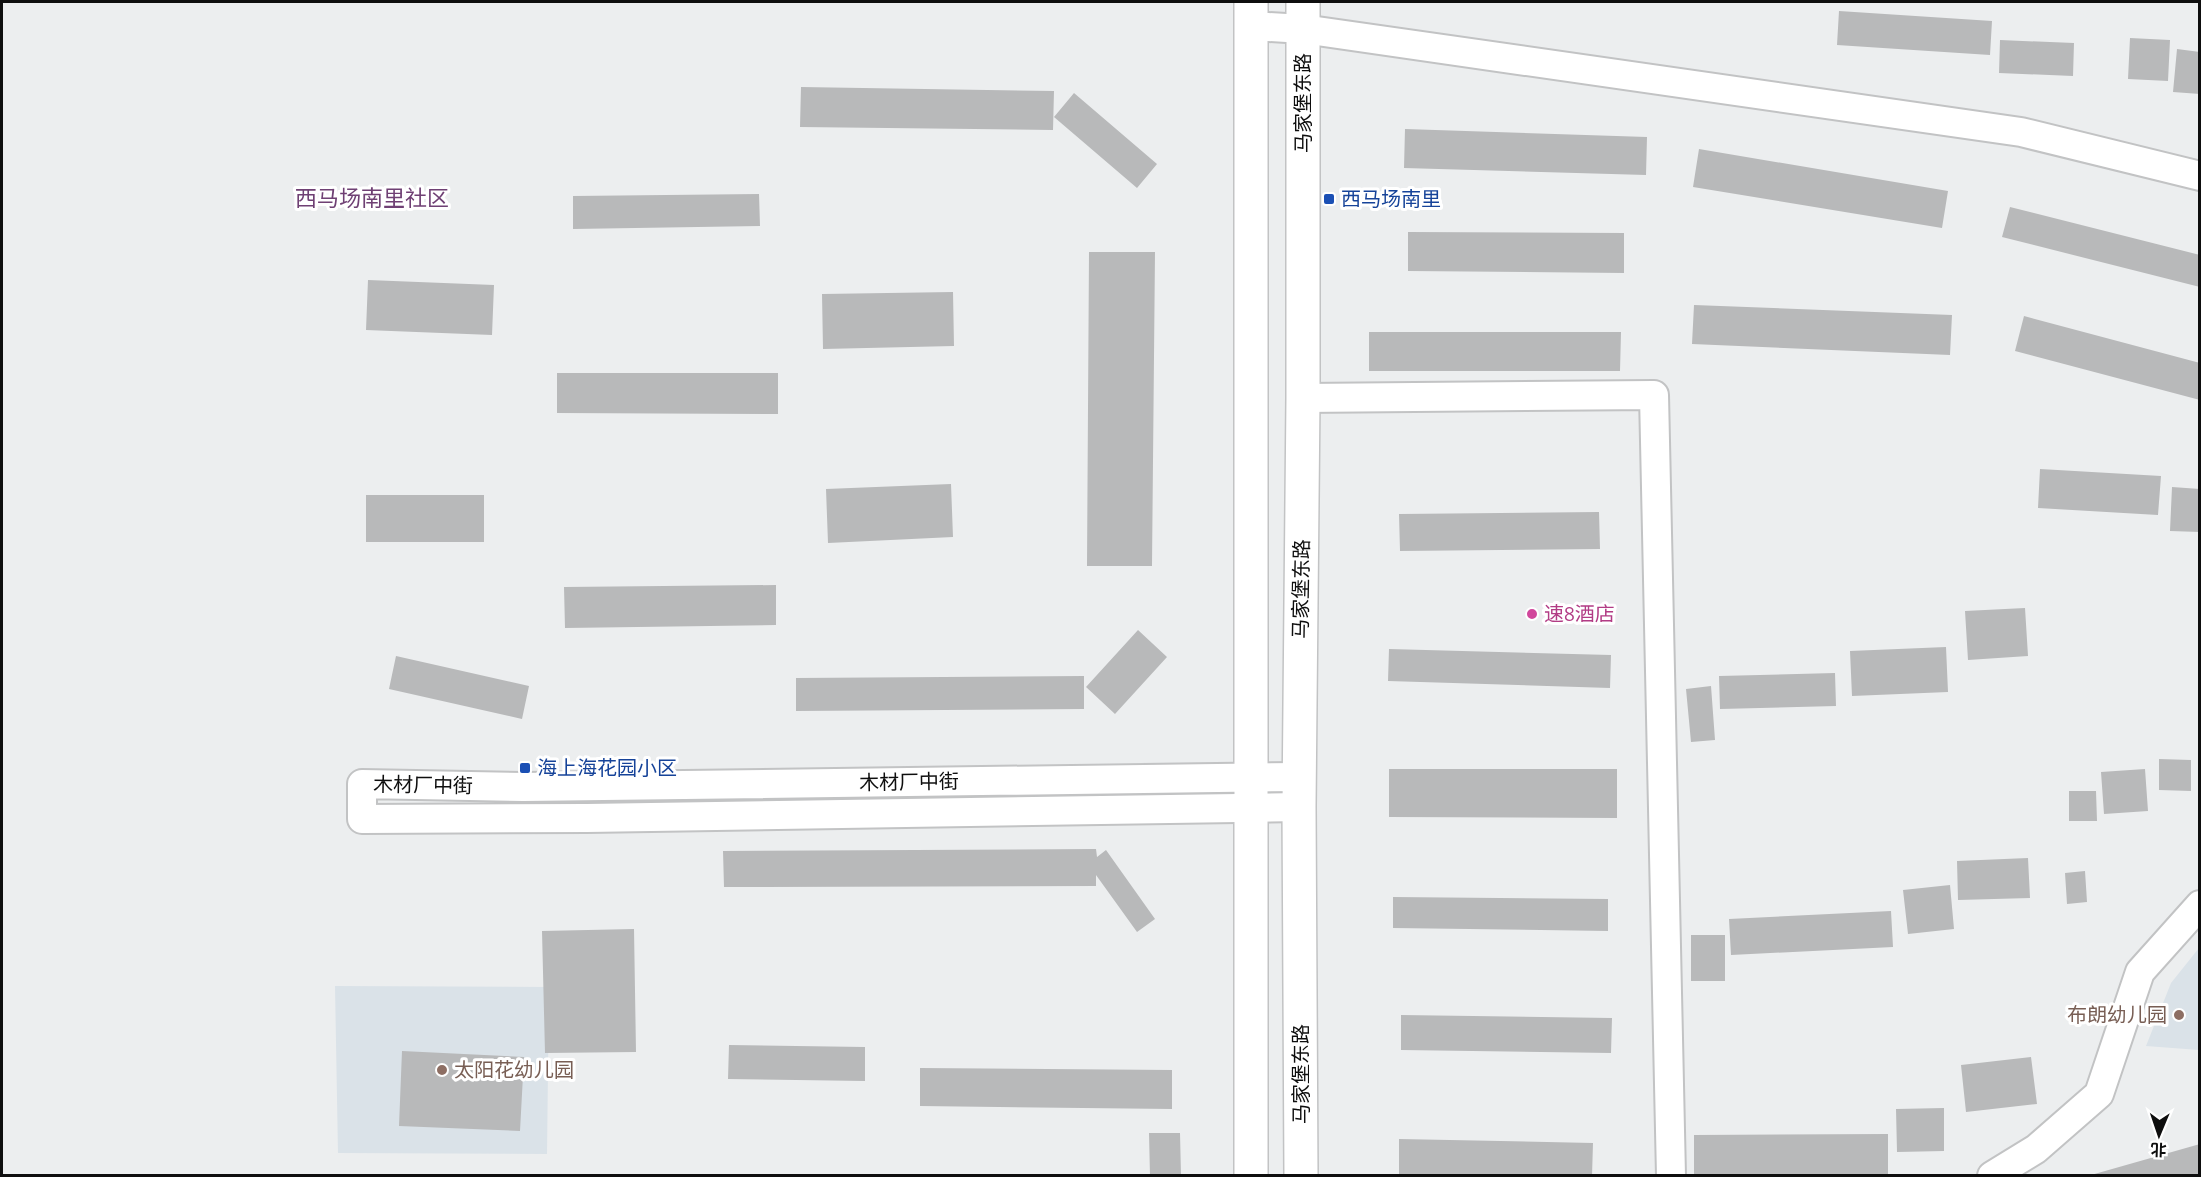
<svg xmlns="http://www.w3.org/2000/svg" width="2201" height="1177" font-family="'Zilla Slab','Noto Sans SC',serif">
<rect width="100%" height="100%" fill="#eceeef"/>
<path fill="#dae2e8" d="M2199,948V1050L2146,1046L2171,983Z
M335,986L549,987L547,1154L338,1153Z"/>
<path fill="#b8b9ba" d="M1839,11L1992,21L1990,55L1837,45Z
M2130,38L2170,40L2168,81L2128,79Z
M2000,40L2074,43L2073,76L1999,73Z
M2177,49L2200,52V94L2173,92Z
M801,87L1054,91L1053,130L800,127Z
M1074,93L1157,164L1137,188L1054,117Z
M1405,129L1647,137L1646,175L1404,168Z
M1699,149L1948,191L1942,228L1693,187Z
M759,194L760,226L573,229V196Z
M2010,207L2200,255V287L2002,237Z
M1408,232L1624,233V273L1408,271Z
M1089,252H1155L1152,566H1087Z
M368,280L494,285L492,335L366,330Z
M953,292L954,346L823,349L822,294Z
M1694,305L1952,315L1950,355L1692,344Z
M2024,316L2200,363V400L2015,351Z
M1369,332H1621L1620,371H1369Z
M557,373H778V414L557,413Z
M2040,469L2161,476L2158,515L2038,508Z
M951,484L953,537L828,543L826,489Z
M2172,487L2200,489V532L2170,531Z
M366,495H484V542H366Z
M1599,512L1600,549L1400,551L1399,514Z
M776,585V625L565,628L564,587Z
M2025,608L2028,656L1968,660L1965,611Z
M1138,630L1167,657L1115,714L1086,687Z
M1946,647L1948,692L1852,696L1850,651Z
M1389,649L1611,655L1610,688L1388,681Z
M396,656L529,686L522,719L389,689Z
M1835,673L1836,706L1720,709L1719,676Z
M1084,676V709L796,711V678Z
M1711,686L1715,740L1691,742L1686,689Z
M2159,759L2191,760V791L2159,790Z
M1389,769H1617V818L1389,817Z
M2145,769L2148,811L2104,814L2101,772Z
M2069,791H2096L2097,821H2069Z
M1096,849L1097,857L1106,850L1155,919L1137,932L1096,875V886L724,887L723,851Z
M2028,858L2030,898L1958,900L1957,861Z
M2085,871L2087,902L2067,904L2065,873Z
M1950,885L1954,929L1908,934L1903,890Z
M1393,897L1608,899V931L1393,928Z
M1891,911L1893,947L1731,955L1729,919Z
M634,929L636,1052L545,1053L542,931Z
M1691,935H1725V981H1691Z
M1401,1015L1612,1018L1611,1053L1401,1050Z
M729,1045L865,1047V1081L728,1079Z
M402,1051L524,1057L520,1131L399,1126Z
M2031,1057L2037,1104L1966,1112L1961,1065Z
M920,1068L1172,1070V1109L920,1106Z
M1944,1108V1151L1897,1152L1896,1109Z
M1149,1133H1180L1181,1176H1150Z
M1888,1134V1176H1694V1135Z
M1399,1139L1593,1143L1592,1176L1399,1175Z
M2200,1144V1176H2091V1175Z"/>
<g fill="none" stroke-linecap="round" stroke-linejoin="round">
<g stroke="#c2c3c4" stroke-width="32">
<path id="minor" d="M1251,26L1303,29L2021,132L2200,176
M1303,398L1654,395L1671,1176
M1299,807L587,818L362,819V784L523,787L1299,777
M1992,1176L2036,1149L2099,1094L2140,972L2200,905"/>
</g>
<g stroke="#c2c3c4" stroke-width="36">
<path id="major" d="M1251,1176V2
M1301,1176L1299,807L1303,398V2"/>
</g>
<use href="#minor" stroke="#fff" stroke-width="28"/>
<use href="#major" stroke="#fff" stroke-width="33"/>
</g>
<g fill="#1a4fb4" stroke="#fff" stroke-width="2">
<rect x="1323" y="193" width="12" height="12" rx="3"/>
<rect x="519" y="762" width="12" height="12" rx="3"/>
</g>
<circle fill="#d1479c" stroke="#fff" stroke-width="2" cx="1532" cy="614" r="6"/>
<g fill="#8d6e63" stroke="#fff" stroke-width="2">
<circle cx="2179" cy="1015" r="6"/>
<circle cx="442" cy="1070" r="6"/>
</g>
<g text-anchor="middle" stroke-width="6" stroke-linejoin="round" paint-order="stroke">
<g font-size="20" fill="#0e0e0e" stroke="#fff">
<text transform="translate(1303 103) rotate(-90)" y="7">马家堡东路</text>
<text transform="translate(1301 589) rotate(-89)" y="7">马家堡东路</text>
<text transform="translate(909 782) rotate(-1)" y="7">木材厂中街</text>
<text transform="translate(423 785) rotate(1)" y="7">木材厂中街</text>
<text transform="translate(1301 1074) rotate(-90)" y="7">马家堡东路</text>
</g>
<g font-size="20" fill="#164399" stroke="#fff" text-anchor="start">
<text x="1341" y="206">西马场南里</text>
<text x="537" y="775">海上海花园小区</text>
</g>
<g font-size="20" fill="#b23c85" stroke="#fff" text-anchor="start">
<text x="1544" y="621">速8酒店</text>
</g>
<g font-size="20" fill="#785e54" stroke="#fff" text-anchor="end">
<text x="2167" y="1022">布朗幼儿园</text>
<text x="454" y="1077" text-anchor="start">太阳花幼儿园</text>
</g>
<g font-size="22" fill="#6f4074" stroke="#fff">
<text x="372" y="206">西马场南里社区</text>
</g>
</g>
<rect width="2201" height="1177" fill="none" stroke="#0e0e0e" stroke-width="6"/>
<g transform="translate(2159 1135) rotate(182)" stroke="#ffffff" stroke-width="4.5" paint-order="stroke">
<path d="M0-4.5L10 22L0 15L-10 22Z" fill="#0e0e0e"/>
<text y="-9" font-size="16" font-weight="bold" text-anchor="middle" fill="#0e0e0e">北</text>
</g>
</svg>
